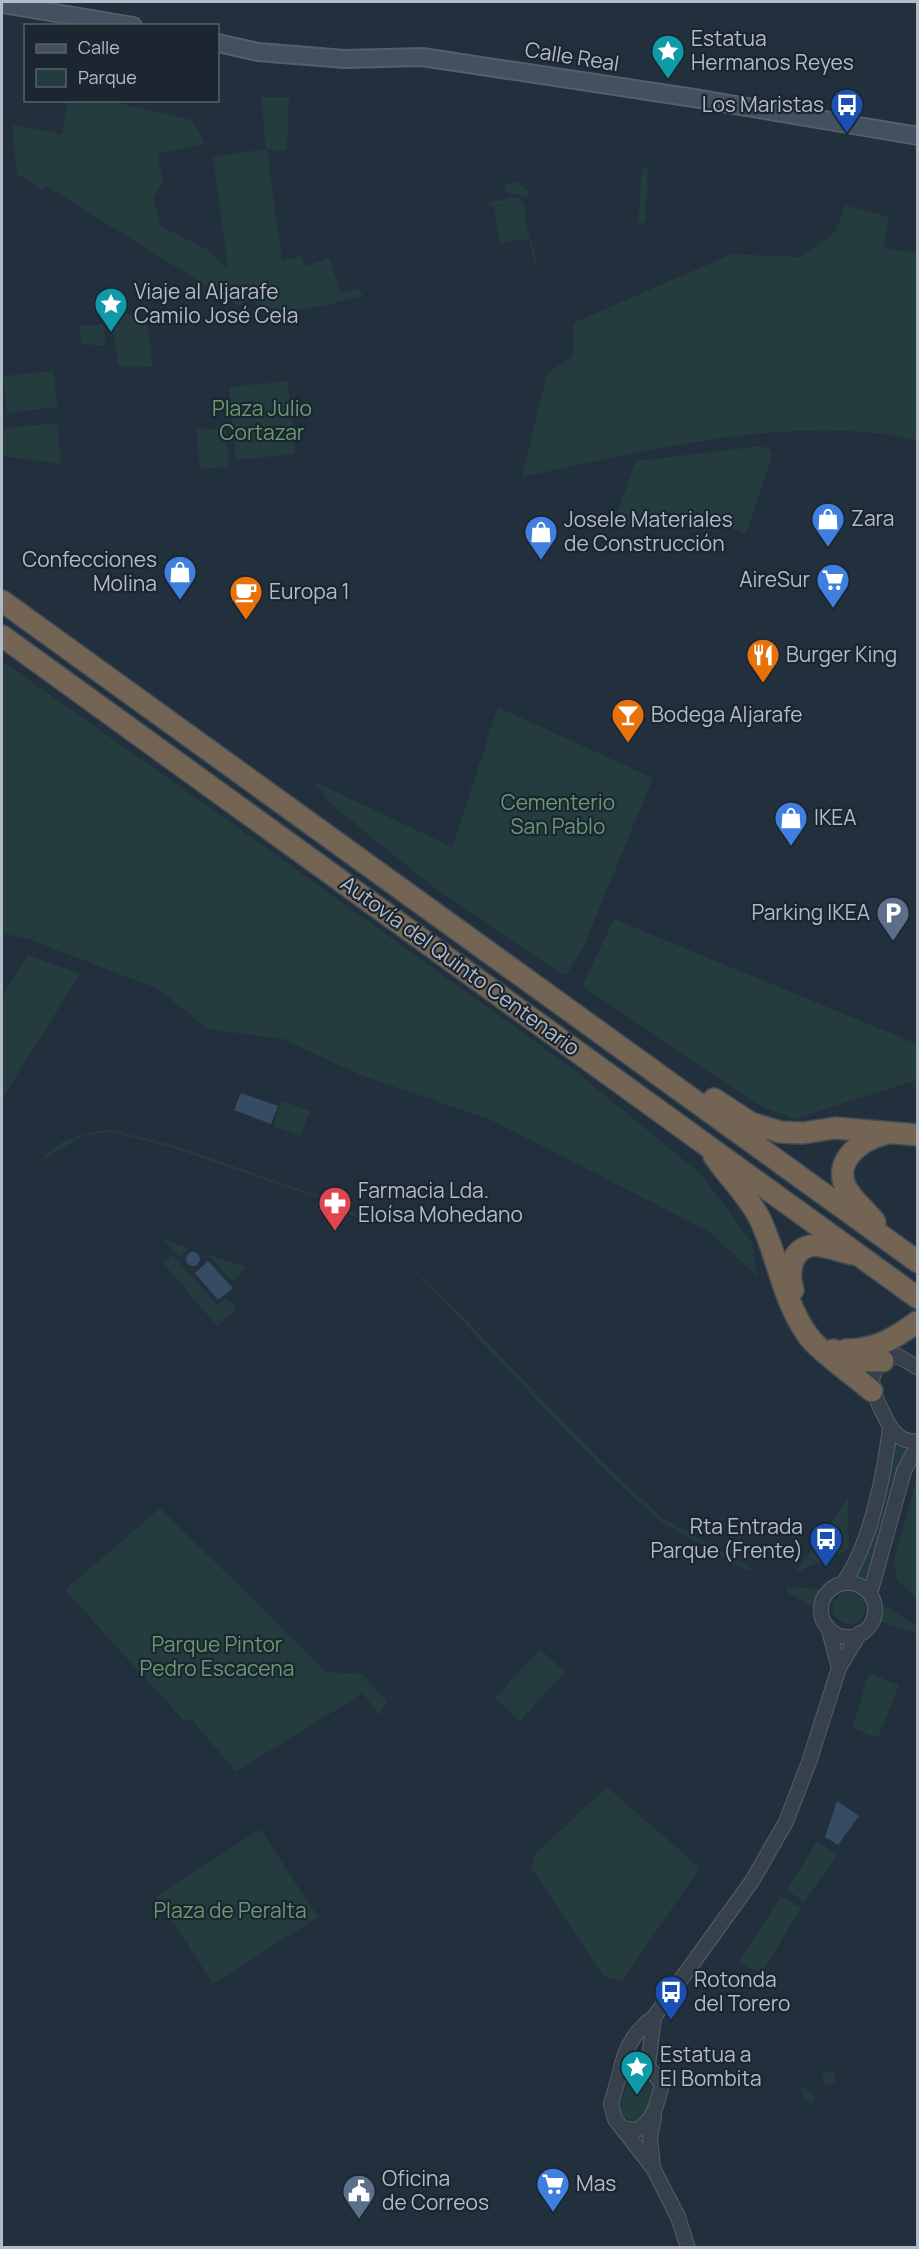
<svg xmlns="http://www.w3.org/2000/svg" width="919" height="2249" font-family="Manrope,sans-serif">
<rect width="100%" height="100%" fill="#222f3c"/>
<path fill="#243c3d" d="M261,97H289L287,151L267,150L282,261L301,256L306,266L329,258L341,293L358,288L363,296C323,305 286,321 248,299L239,306L46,186L43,190L17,174L12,125L62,134L68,101H110L192,120L205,144L157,154L163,179L154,199L160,226L208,250L228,268L213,157L266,149Z
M642,167L648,168L645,222L638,223Z
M517,181L530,193L527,197L506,192L505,185Z
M512,197L520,198L524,204L526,216H524L537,263H534L529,239L499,243L494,207L512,203L489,207L488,202Z
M845,205L889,217L884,248L917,253V440C795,412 643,452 522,477L547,373L573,356V323L732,254L800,257L835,232Z
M110,307L147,323L153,367L118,366Z
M103,324L106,346L81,344L79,326Z
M53,371L58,407L7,413L3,376Z
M288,381L295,454L236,460L229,387Z
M57,423L61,464L2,456V428Z
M196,428L226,430L229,467L200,469Z
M761,446L770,449L772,455L746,534L710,520L611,529L636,461Z
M2,661L236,826L572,1068L702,1175L752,1243L757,1276L708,1231L493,1121L358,1074L283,1039L208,1029L158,989L28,939L2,933Z
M498,707L653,778L583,948L566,976L433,887L331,804L313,781L452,847Z
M614,919L917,1044V1080L794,1119L762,1107L582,986Z
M28,955L80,974L2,1099V997Z
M281,1101L310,1111L300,1136L273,1126Z
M111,1130L173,1145L322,1197L346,1208L379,1230L321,1199L173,1148L112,1132L85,1135L41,1161C57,1138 86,1132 111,1130Z
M163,1239L189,1248L179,1257Z
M172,1254L217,1305L226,1298L237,1309L217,1326L163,1263Z
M207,1254L247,1267L232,1281Z
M407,1262L442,1295L603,1463L662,1518L752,1568L749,1571L660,1521L600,1466L540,1404Z
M894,1444L909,1449L898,1467L868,1580L856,1576L865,1562L893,1466Z
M917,1477V1599L897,1580L894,1561Z
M848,1498L849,1549L795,1573Z
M160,1508L327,1672L362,1674L387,1701L379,1716L363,1693L236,1772L191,1719L185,1722L65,1590Z
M787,1587L819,1589L814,1608L788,1593L785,1590Z
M833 1608a16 16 0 1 1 32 0a16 16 0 1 1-32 0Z
M881,1603L917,1626V1633L877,1621Z
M540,1649L565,1672L520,1721L495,1698Z
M869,1673L899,1685L878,1738L852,1728Z
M607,1787L700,1868L622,1981L603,1976L531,1868L535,1854Z
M260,1829L318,1917L213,1984L156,1897Z
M817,1841L837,1855L804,1902L787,1890Z
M781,1896L801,1908L762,1973L738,1963Z
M822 2078a7 7 0 1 1 14 0a7 7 0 1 1-14 0Z
M640,2072L647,2075C659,2090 649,2112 635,2123L621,2115L620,2105L630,2075Z
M800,2087H805L815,2096L814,2106L805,2099Z"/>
<path fill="#354c64" d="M241,1093L278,1106L271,1124L234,1110Z
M186 1259a7 7 0 1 1 14 0a7 7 0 1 1-14 0Z
M208,1261L233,1288L218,1300L195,1273Z
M837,1801L859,1816L838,1845L825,1837Z"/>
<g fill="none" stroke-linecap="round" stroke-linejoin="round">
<g stroke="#545f6a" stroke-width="16">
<path id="tertiary" d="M918,1368L898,1356C864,1367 869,1386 883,1413C887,1422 893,1434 903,1439C907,1441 913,1441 918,1442
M843,1583C870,1547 885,1471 890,1427
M821 1610a27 27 0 1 1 54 0a27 27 0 1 1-54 0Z
M870,1594L904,1471L918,1444
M828,1627L839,1668
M648,2066L654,2017
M620,2073C624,2049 634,2031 654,2017L752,1881L786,1822L809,1762L839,1668L860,1633
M622,2128L637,2130C655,2119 657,2103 662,2084L648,2066L634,2064L620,2073L611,2104L615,2119L653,2168L678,2217L688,2248
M653,2168L650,2137L654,2117"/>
</g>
<g stroke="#545f6a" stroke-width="20">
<path id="secondary" d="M2,4L133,26
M218,43L258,52L345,59L422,57L694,98L918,136"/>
</g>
<g stroke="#414c57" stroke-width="24">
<path id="motorway" d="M2,601L918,1262
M2,636L918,1298
M714,1099L751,1123L780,1132L803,1133L835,1128L918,1135
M714,1156C729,1178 748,1195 760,1219C778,1257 783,1302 809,1337C820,1352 855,1376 872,1391
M875,1222C867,1212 855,1202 848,1191C830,1163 860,1140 884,1134
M793,1290C788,1275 790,1250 810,1246C821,1243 841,1252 853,1254
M833,1350L863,1361H883
M846,1350C875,1350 894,1339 917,1322"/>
</g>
<use href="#tertiary" stroke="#36414c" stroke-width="14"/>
<use href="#secondary" stroke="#445060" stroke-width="16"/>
<use href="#motorway" stroke="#736453" stroke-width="21"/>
</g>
<defs>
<g id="sight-pin" transform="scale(1.725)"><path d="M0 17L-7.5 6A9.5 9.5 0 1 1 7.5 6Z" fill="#0f9aa8" stroke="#1b2631"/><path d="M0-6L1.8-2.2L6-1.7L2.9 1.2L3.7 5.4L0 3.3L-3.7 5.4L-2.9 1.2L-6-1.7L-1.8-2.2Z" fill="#fff"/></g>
<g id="bus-pin" transform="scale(1.725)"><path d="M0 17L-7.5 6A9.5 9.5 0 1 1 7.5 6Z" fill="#1a4fb4" stroke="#1b2631"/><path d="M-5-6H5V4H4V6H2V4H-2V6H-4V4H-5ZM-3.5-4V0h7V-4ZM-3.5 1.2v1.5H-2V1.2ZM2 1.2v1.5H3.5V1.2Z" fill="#fff"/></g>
<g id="shop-pin" transform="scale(1.725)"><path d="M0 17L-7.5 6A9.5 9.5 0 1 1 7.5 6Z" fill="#3f7fe0" stroke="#1b2631"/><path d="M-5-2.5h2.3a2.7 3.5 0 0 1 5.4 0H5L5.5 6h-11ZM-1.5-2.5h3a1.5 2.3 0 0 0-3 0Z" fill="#fff"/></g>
<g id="supermarket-pin" transform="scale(1.725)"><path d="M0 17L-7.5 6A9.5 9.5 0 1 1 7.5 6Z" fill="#3f7fe0" stroke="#1b2631"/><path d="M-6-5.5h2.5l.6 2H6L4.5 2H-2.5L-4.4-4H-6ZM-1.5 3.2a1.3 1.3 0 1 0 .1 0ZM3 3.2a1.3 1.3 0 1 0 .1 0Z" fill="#fff"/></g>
<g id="cafe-pin" transform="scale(1.725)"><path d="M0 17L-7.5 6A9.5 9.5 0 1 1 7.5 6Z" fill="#e8710a" stroke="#1b2631"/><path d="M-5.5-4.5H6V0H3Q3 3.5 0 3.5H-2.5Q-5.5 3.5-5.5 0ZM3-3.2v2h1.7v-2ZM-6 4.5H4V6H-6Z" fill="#fff"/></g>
<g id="restaurant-pin" transform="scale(1.725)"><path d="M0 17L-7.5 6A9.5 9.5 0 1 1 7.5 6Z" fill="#e8710a" stroke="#1b2631"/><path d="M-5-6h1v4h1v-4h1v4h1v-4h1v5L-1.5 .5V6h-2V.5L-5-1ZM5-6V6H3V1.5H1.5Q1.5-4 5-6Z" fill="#fff"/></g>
<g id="bar-pin" transform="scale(1.725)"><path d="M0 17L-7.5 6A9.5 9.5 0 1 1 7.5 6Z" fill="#e8710a" stroke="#1b2631"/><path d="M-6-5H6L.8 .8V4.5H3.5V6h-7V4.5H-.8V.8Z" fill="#fff"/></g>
<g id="parking-pin" transform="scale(1.725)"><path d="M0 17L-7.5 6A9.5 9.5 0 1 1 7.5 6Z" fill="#5c6f8a" stroke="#1b2631"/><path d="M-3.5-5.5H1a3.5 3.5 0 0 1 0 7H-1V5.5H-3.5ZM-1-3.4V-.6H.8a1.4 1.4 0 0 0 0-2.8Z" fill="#fff"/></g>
<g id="pharmacy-pin" transform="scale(1.725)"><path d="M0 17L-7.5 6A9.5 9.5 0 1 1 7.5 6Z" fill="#e0444e" stroke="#1b2631"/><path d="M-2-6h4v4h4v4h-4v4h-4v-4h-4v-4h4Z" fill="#fff"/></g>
<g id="civic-pin" transform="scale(1.725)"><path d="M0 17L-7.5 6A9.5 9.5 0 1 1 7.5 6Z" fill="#5c6f8a" stroke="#1b2631"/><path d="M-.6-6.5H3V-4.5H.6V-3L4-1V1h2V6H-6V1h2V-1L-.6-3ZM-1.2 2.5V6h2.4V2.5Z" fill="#fff"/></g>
</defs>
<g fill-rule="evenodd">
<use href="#sight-pin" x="668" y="51"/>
<use href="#bus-pin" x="847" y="105"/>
<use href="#sight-pin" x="111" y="304"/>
<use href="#shop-pin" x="828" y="519"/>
<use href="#shop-pin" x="541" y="532"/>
<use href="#shop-pin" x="180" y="572"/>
<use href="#supermarket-pin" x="833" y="580"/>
<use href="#cafe-pin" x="246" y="592"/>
<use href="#restaurant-pin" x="763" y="655"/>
<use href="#bar-pin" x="628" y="715"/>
<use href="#shop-pin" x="791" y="818"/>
<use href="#parking-pin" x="893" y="913"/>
<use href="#pharmacy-pin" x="335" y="1203"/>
<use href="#bus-pin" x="826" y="1539"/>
<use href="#bus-pin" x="671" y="1992"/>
<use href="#sight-pin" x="637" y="2067"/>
<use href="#supermarket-pin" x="553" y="2184"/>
<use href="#civic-pin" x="359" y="2191"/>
</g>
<g text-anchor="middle" stroke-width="4.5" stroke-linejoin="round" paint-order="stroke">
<g font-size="21" fill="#b1bcc8" stroke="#1b2631" text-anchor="start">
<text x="691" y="46">Estatua<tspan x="691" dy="24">Hermanos Reyes</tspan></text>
<text x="824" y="112" text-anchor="end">Los Maristas</text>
<text x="134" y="299">Viaje al Aljarafe<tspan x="134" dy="24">Camilo José Cela</tspan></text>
<text x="851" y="526">Zara</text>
<text x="564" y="527">Josele Materiales<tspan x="564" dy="24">de Construcción</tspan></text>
<text x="157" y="567" text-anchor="end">Confecciones<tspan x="157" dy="24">Molina</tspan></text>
<text x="810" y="587" text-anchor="end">AireSur</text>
<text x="269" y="599">Europa 1</text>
<text x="786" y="662">Burger King</text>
<text x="651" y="722">Bodega Aljarafe</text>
<text x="814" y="825">IKEA</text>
<text x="870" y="920" text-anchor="end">Parking IKEA</text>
<text x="358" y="1198">Farmacia Lda.<tspan x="358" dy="24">Eloísa Mohedano</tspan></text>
<text x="803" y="1534" text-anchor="end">Rta Entrada<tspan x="803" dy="24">Parque (Frente)</tspan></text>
<text x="694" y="1987">Rotonda<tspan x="694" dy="24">del Torero</tspan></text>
<text x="660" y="2062">Estatua a<tspan x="660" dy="24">El Bombita</tspan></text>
<text x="382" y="2186">Oficina<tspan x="382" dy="24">de Correos</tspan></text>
<text x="576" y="2191">Mas</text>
</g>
<g font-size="21" fill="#b1bcc8" stroke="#1b2631">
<text transform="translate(572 57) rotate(9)" y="7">Calle Real</text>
<text transform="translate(460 966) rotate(36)" y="7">Autovía del Quinto Centenario</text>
</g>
<g font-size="21" fill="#689a70" stroke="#1b2631">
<text x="262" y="416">Plaza Julio<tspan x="262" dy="24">Cortazar</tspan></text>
<text x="558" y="810">Cementerio<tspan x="558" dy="24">San Pablo</tspan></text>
<text x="217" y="1652">Parque Pintor<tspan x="217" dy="24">Pedro Escacena</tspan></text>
<text x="230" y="1918">Plaza de Peralta</text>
</g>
</g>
<rect width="919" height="2249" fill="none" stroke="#b1bcc8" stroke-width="6"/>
<rect x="24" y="24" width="195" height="78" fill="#1b2631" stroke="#57626d" stroke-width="1.5"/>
<rect x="36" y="44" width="30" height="9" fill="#445060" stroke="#57626d" stroke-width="1.5"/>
<text x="78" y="54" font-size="18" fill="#b1bcc8">Calle</text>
<rect x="36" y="69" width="30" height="18" fill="#243c3d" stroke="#57626d" stroke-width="1.5"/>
<text x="78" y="84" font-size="18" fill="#b1bcc8">Parque</text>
</svg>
